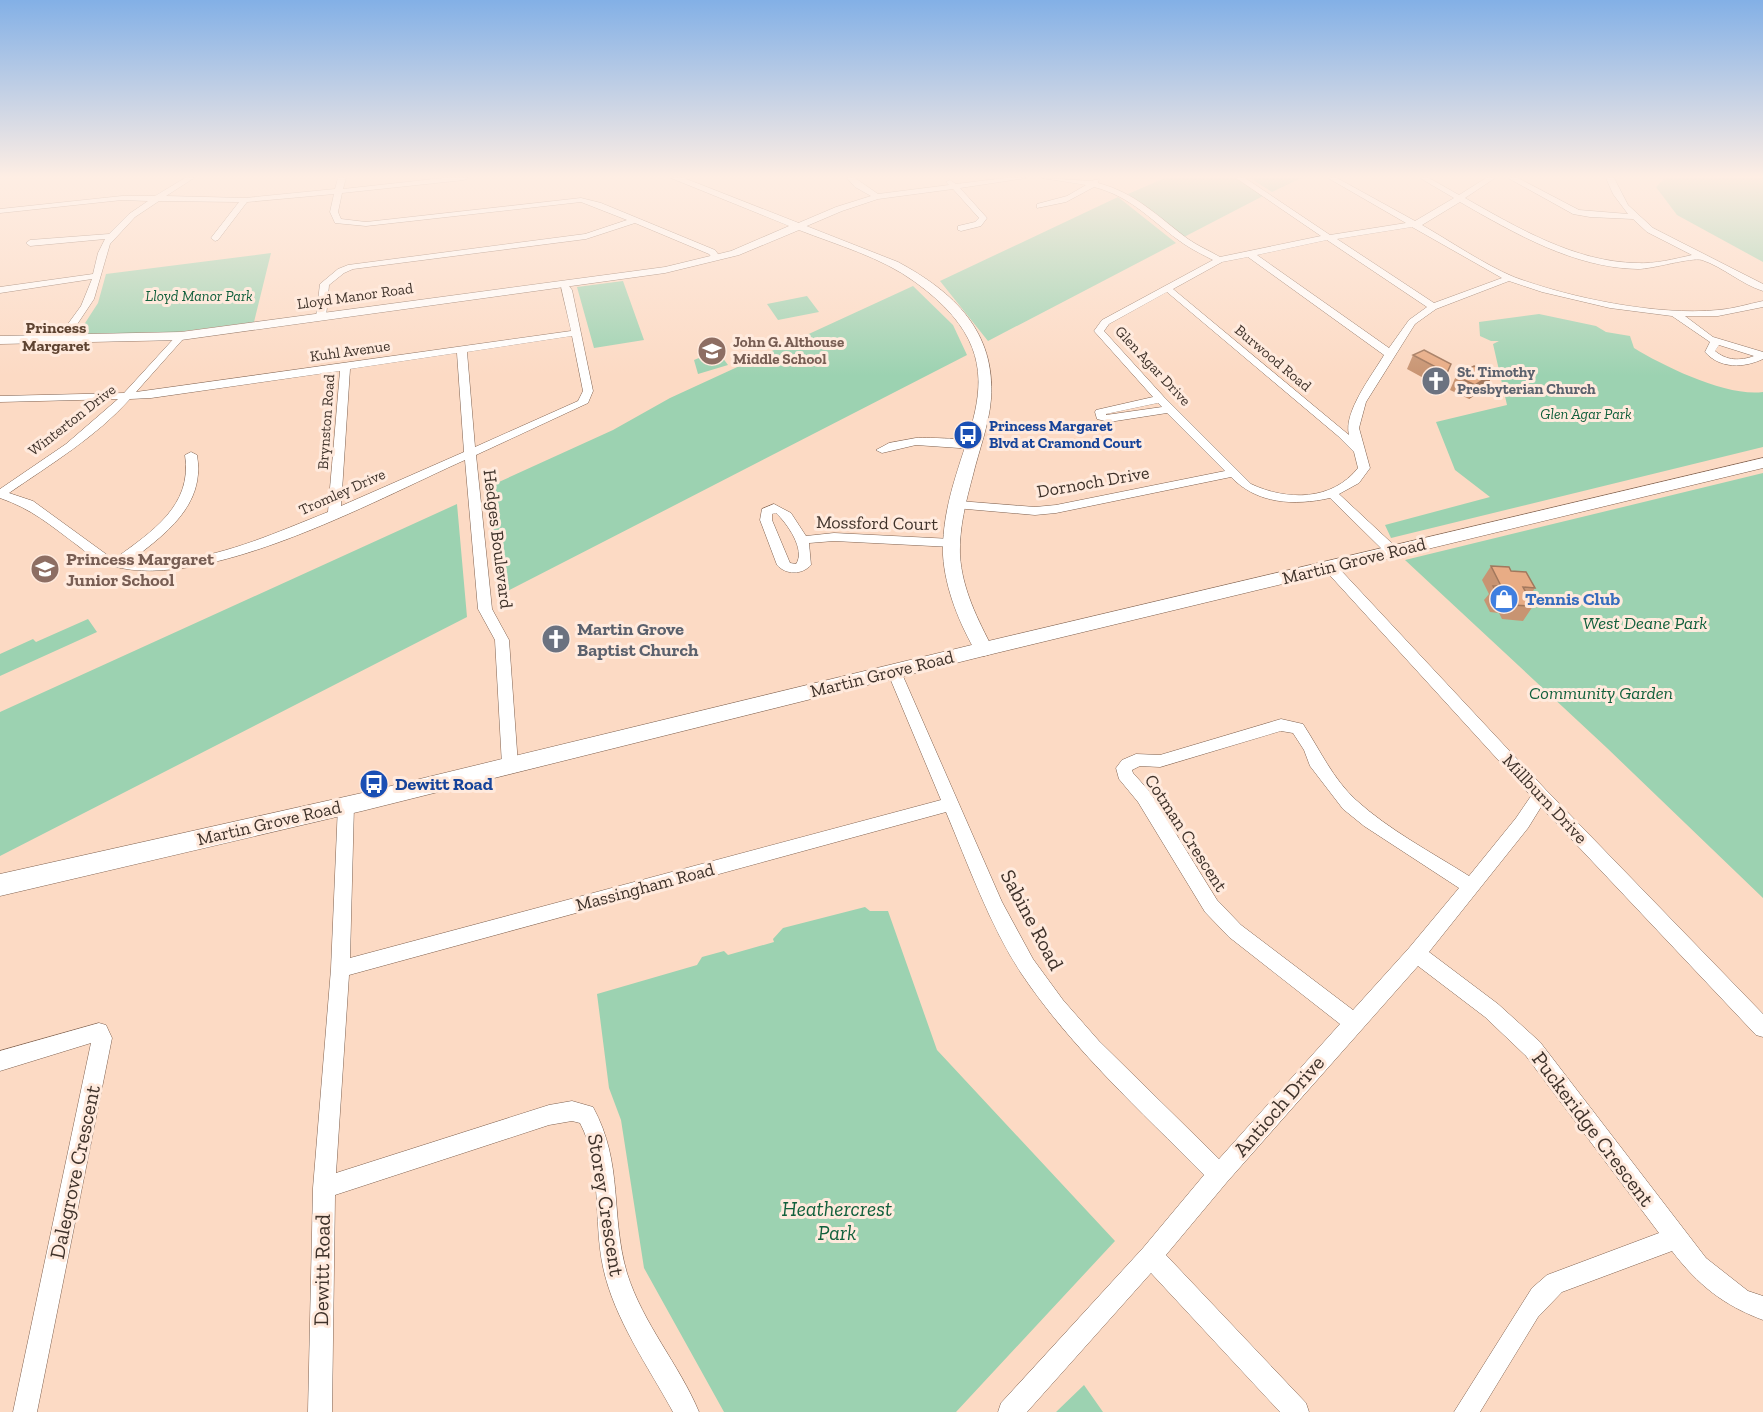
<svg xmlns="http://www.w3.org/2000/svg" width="1763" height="1412" font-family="'Zilla Slab',serif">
<rect width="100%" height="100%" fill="#fcdac4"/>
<path fill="#9cd2b1" d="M1165,178H1236L1263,196L1184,237L1128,194Z
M1250,178H1301L1272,192Z
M1665,178H1763V262L1677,215L1656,187Z
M1118,197L1176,243L988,341L940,281Z
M271,253L254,322L177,332L78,334L98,303L106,274Z
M623,281L644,340L594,348L577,287Z
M913,286L953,325L967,355L498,596L490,486L613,430L670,398Z
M807,296L819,312L778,320L767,304Z
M1539,314L1596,326L1606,332L1630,336L1634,348C1665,367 1727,397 1763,392V447L1391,538L1385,525L1490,497L1455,470L1436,422L1507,405L1493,344L1499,341H1491L1480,336L1479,322Z
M711,353L722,357L728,365L698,374L694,360Z
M1763,473V898L1607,748L1405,560Z
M457,504L467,617L0,856V712Z
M88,619L97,632L0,676V654L33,639L36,642Z
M865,907L870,911H888L937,1050L1115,1241L956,1412H724L644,1268L621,1120L609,1088L597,994L697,965L702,957L724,951L728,955L774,942L773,939L783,928Z
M1084,1385L1103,1412H1056Z"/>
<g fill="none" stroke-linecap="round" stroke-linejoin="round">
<g stroke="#806250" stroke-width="1">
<path id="minor" d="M185,178H194L166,196L245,198L335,189L338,178H346L343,189L443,178H468L464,180L342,193L338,212L341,219L366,222L581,198L601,203L715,250L721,258L714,260L709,254L635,223L586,239L353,269L344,273L329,285L326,317L321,320L316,317L320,284L338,269L348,265L585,234L627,220L581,202L366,226L335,223L330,212L334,194L247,202L218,240L215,241L211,238L239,202L159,201L135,217L110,244L94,299L66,341L57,339L81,306L92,279L0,293V287L93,274L98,253L105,239L30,246L26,243L30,240L109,234L129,214L148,201L122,200L0,213V209L122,196H155Z
M847,178H855L878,194L949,185L946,182L950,180L956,184L1005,178H1026L960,188L987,218L981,226L961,231L958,230V226L975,222L979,218L953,189L878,199L842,211L802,228H796V224L836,207L871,196L855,187Z
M1042,178L1091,181L1099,179L1098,183C1136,193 1157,216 1188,239C1198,246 1210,251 1220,257L1321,236L1236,178H1245L1330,235L1406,223L1328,178H1337L1415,221L1454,198L1420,178H1429L1459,195L1486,178H1495L1465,198C1518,228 1575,262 1637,263C1655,264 1674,259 1692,255L1647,232L1633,219L1590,217L1573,214L1508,178H1518L1579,210L1628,214L1613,194L1606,178H1614L1628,205L1653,228L1763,284V291C1741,284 1723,267 1702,260C1691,257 1653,269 1638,269C1574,268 1514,233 1460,202L1422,225C1450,241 1485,265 1514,277C1570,298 1658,316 1718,310C1733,309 1748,304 1763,301V307L1718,316H1685L1713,337L1763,352V359C1744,368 1720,369 1705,352L1710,342L1672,316L1610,308L1542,292L1509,281L1436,309L1415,324L1366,402L1359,428L1370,468L1359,483L1339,494L1397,548L1398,551L1392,555L1387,554L1330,498C1294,506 1257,504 1231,477L1056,513L1035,515L955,508V502L959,501L1035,507L1056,505L1225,471L1167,413L1109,422L1097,419L1095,412L1096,410L1153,397L1094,331L1102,320L1213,260C1203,255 1193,250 1184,244C1152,222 1133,197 1094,187L1066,202L1037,208V204L1067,196L1086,185ZM1412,227L1502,278L1434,303L1337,239ZM1327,240L1427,307L1409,320L1389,348L1257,255ZM1248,257L1384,355C1373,374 1343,412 1349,435L1173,289L1222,262ZM1167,292L1338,436L1354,452L1358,468C1332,501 1287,501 1251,484L1164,397L1104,331L1109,324ZM1719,345L1754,356C1740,361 1727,361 1715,351ZM1158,403L1162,407L1106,415V414Z
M560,282H566L572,290L593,391L588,403L476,455L492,609L509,640L518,765L516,769L510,771L504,769L502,765L495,640L478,609L465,460C377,499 196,599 103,563C94,560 85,551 77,545C50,525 32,509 0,498V489L66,444L118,399L0,402V396L124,393L178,334L181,333L186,336L184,338L136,392L571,331ZM572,336L583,391L578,401L475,447L467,352ZM457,353L464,452L341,506L350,369ZM340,371L328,512C275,533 232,553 175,561C159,563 144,566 129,562C164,535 206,506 197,455L191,452L185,455C193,506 151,532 116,558L110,557L33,501L9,493C51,464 96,437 130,399L151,398Z
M916,438C931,438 969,437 980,446L974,449L916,445L882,453L876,450L889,443Z
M774,504L791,513L806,536L834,533L952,539L958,543L952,547L834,541L809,543L811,565C802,575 786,575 777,565L760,520L762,509ZM776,513C787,523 806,550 796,564L790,563L772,520V514Z
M1330,563L1335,564L1546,790L1763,1014V1037L1756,1035L1541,807L1528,828L1429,952L1498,1004L1540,1042L1706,1258L1748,1291L1763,1296V1320C1723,1305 1698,1285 1672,1251L1562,1292L1538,1317L1480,1412H1454L1532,1288L1547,1275L1659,1233L1526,1056L1485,1017L1418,966L1227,1182L1166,1255L1306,1403L1309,1412H1280L1151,1273L1027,1412H998L1001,1403L1143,1248L1204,1175C1140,1110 1072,1049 1021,973C990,926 968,864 946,812L349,975L336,1173L549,1105L572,1101L593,1107C624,1164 610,1215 627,1273C643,1324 679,1364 699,1412H673C648,1366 614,1319 603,1267C593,1220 603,1167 580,1123L572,1121L549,1125L335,1195L332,1412H308L313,1188L331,969L338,805L340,800L346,798L352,800L354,805L350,958L941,800L887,671L894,666L899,667L1002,902L1033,959L1063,1000L1099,1041L1219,1159L1340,1024L1229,937L1205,912L1138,802L1119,779L1116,768L1122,760L1136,754L1160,755L1281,719L1303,724C1320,750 1333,779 1356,800C1389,830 1431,852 1469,876L1516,818L1531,796L1325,570L1323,567L1325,564ZM1281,731L1293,733L1304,750L1310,766L1343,809L1364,826L1459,888L1409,948L1353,1010L1241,925L1217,900L1150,792L1133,773L1132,770L1140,766L1160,767Z
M99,1023L106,1025L112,1038L37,1412H13L91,1043L0,1071V1051Z"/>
</g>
<g stroke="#806250" stroke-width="1">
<path id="tertiary" d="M671,178H684L898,262C954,292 996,332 991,399C989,425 979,450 973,475C966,501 959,528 960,555C962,589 978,620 993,649L991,654L984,656L977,654C960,625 945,589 943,555C940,444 1041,373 915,282C881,257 837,245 799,230L739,255L665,273L181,340L0,344V336L181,332L665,267L731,251L789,226Z"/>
</g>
<g stroke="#806250" stroke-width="1">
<path id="secondary" d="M1763,458V468L984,656L362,811L0,896V874L362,793L984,642Z"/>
</g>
<use href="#minor" fill="#fff" fill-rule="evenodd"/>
<use href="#tertiary" fill="#fff" fill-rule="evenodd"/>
<use href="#secondary" fill="#fff" fill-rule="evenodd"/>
</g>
<path fill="#c89472" d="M1413,355L1451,364L1440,387L1407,369Z
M1493,374L1486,388L1469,399L1450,390L1456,376Z
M1491,566L1511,571L1535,588L1529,597L1533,606L1523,621L1502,619L1499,613L1490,612L1484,600L1489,594L1482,580Z"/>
<path fill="#a2785d" d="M1493,374L1486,388L1469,399L1475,385Z"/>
<path fill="#e8ac85" stroke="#a2785d" stroke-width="1.5" d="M1424,350L1451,364L1447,373L1413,355Z
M1474,366L1493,374L1475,385L1456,376Z
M1491,566L1509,567L1511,571L1526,572L1535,588L1523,587L1533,606L1511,605L1508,598H1499L1493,586H1501Z"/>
<linearGradient id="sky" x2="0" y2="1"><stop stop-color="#83b0e6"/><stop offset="0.47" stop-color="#feeee4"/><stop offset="1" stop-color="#feeee4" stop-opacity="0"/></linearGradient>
<rect width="1763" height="376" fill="url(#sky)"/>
<defs>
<g id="school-disc" transform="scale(1.5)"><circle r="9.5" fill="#8d6e63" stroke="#ffeadd"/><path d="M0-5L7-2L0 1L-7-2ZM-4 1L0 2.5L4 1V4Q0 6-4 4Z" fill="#fff"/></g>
<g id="church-disc" transform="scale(1.5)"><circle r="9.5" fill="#6b7280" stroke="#ffeadd"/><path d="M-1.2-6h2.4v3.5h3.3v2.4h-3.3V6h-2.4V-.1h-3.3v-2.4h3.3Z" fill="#fff"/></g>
<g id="bus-disc" transform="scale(1.5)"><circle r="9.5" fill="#1a4fb4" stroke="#ffeadd"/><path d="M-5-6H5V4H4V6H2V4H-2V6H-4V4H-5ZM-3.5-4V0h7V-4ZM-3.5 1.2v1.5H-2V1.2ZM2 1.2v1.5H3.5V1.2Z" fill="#fff"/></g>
<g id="shop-disc" transform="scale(1.5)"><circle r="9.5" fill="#3f7fe0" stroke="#ffeadd"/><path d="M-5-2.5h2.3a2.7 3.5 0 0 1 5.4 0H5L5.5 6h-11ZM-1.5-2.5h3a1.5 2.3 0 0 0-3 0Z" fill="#fff"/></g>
</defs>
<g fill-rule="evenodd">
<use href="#school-disc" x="712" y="351"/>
<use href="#church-disc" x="1436" y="381"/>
<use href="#bus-disc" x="968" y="435"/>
<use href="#school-disc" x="45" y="569"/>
<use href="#shop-disc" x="1504" y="599"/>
<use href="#church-disc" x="556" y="639"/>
<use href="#bus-disc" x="374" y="784"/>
</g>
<g text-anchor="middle" stroke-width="6" stroke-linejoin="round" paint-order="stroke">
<g font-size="15" font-style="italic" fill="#12603c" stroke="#ffeadd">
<text x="199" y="301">Lloyd Manor Park</text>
<text x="1586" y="419">Glen Agar Park</text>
</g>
<g font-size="15" fill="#3f322a" stroke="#ffeadd">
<text transform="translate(355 296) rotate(-8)" y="5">Lloyd Manor Road</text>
<text transform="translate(350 351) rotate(-8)" y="5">Kuhl Avenue</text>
<text transform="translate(1273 358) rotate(40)" y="5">Burwood Road</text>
<text transform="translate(1153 366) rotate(47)" y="5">Glen Agar Drive</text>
<text transform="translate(72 420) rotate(-38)" y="5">Winterton Drive</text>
<text transform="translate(326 422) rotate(-86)" y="5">Brynston Road</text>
<text transform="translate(342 492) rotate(-24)" y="5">Tromley Drive</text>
</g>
<g font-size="15" font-weight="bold" fill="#785e54" stroke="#ffeadd" text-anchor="start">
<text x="733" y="347">John G. Althouse<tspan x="733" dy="17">Middle School</tspan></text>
</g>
<g font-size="15" font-weight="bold" fill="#5b616d" stroke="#ffeadd" text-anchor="start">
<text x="1457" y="377">St. Timothy<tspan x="1457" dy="17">Presbyterian Church</tspan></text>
</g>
<g font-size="15" font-weight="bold" fill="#164399" stroke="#ffeadd" text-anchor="start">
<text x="989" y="431">Princess Margaret<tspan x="989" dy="17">Blvd at Cramond Court</tspan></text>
</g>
<g font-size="16" font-weight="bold" fill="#5e4331" stroke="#ffeadd">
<text x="56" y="333">Princess<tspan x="56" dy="18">Margaret</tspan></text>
</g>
<g font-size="18" fill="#3f322a" stroke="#ffeadd">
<text transform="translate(1093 482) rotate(-10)" y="6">Dornoch Drive</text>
<text transform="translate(877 523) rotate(1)" y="6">Mossford Court</text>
<text transform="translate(498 539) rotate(83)" y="6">Hedges Boulevard</text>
<text transform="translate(1354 561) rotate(-14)" y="6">Martin Grove Road</text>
<text transform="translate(882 674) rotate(-14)" y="6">Martin Grove Road</text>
<text transform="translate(1545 799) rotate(47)" y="6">Millburn Drive</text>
<text transform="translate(269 823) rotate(-13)" y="6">Martin Grove Road</text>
<text transform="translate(1186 833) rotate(57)" y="6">Cotman Crescent</text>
<text transform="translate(645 887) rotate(-15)" y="6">Massingham Road</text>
</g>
<g font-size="18" font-weight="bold" fill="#785e54" stroke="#ffeadd" text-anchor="start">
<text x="66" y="565">Princess Margaret<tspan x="66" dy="21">Junior School</tspan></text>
</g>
<g font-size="18" font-weight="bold" fill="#366cbe" stroke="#ffeadd" text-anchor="start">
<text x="1525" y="605">Tennis Club</text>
</g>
<g font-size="18" font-style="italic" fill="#12603c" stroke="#ffeadd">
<text x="1645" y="629">West Deane Park</text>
<text x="1601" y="699">Community Garden</text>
</g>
<g font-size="18" font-weight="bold" fill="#5b616d" stroke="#ffeadd" text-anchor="start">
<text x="577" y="635">Martin Grove<tspan x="577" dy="21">Baptist Church</tspan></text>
</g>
<g font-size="18" font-weight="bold" fill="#164399" stroke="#ffeadd" text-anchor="start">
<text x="395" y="790">Dewitt Road</text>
</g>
<g font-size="21" fill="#3f322a" stroke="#ffeadd">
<text transform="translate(1032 920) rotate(62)" y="7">Sabine Road</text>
<text transform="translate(1279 1106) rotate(-49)" y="7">Antioch Drive</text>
<text transform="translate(1593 1129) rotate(53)" y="7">Puckeridge Crescent</text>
<text transform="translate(75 1172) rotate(-78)" y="7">Dalegrove Crescent</text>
<text transform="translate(606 1205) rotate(81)" y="7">Storey Crescent</text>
<text transform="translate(322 1270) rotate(-89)" y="7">Dewitt Road</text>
</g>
<g font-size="21" font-style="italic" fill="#12603c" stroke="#ffeadd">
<text x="837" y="1216">Heathercrest<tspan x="837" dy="24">Park</tspan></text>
</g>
</g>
</svg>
